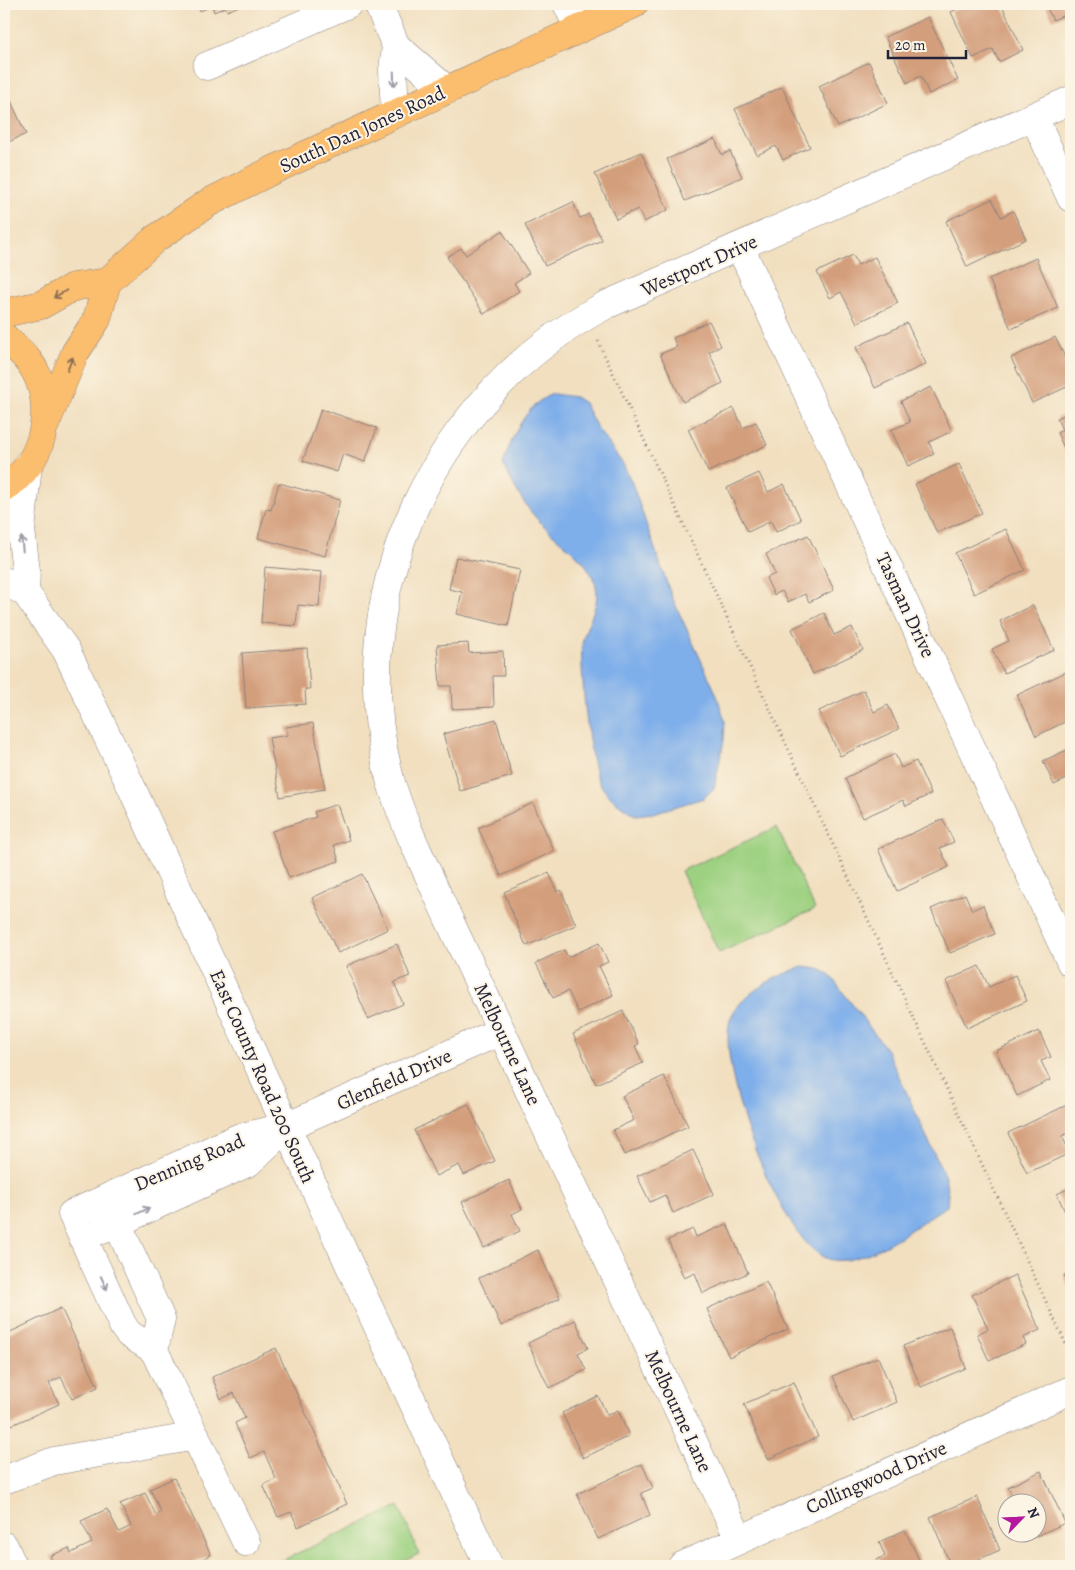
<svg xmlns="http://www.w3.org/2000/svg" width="1075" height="1570" font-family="Alegreya,serif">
<rect width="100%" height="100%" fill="#fcf5e5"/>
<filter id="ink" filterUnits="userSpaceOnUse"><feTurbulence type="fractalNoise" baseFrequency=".02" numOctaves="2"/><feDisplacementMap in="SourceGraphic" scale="10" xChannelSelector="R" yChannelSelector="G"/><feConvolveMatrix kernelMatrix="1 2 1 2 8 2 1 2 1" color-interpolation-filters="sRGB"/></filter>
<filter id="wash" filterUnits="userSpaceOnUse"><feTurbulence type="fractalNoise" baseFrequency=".0096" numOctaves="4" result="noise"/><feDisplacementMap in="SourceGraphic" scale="20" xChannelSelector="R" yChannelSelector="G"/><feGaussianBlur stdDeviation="1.12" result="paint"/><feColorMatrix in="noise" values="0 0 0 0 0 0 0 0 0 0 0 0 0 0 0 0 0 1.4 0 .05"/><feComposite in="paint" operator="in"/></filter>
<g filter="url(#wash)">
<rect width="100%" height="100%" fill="#f1dfbf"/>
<path fill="#9dd181" stroke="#607a5e" d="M777,827L815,909L719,953L681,871Z
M399,1506L419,1554L393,1566H270Z"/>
<path fill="#7fafea" stroke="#506892" d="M553,394L575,397L584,403L597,428L623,464L632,483L671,595L716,693L725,721L724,740L714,788L704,798L653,813L635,815C621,806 607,797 599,782C589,763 580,669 582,646C584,623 604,605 594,580C585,556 560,543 543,525C525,508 514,486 503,465C511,438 526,403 553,394Z
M803,967L819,969L829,974L887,1050L945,1177L948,1194L947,1206C916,1224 869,1265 832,1260C784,1254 710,1058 732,1015C744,992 779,974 803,967Z"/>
<g id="blocks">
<path fill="#d39e7b" d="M197,4H244L227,11L225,7L214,12L212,6L200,11Z
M968,4H1001L1023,50L999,62L993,49L973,58L951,12Z
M1045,4H1071V12L1053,20Z
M928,17L958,80L929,94L921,76L907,83L885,37Z
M869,62L888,103L838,127L819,86Z
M4,86L26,134L4,144Z
M782,87L810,147L783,160L776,146L757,155L735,109Z
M715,139L722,155L730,151L742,177L685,201L667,159Z
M641,152L668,210L644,222L638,209L616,219L595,174Z
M992,199L1001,217L1013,211L1026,239L967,267L946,221Z
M573,202L580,218L589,214L602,240L545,266L525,225Z
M502,231L529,273L514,283L519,291L484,314L447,257L461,248L466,255Z
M853,255L858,265L875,257L898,303L857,323L841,292L830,298L817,272Z
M1036,258L1058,308L1011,329L989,279Z
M709,321L721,346L709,352L723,383L683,402L660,354L677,347L673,338Z
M907,323L926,364L875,388L856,347Z
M1055,337L1065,357L1071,354V385L1032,403L1011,358Z
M931,387L952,431L929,442L934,454L908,466L891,430L910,422L901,401Z
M734,408L743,428L756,422L767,445L708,472L688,429Z
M321,409L377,428L365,462L343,454L337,472L303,461Z
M1071,412V450L1066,452L1057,433L1062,430L1057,418Z
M959,464L982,513L937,533L915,484Z
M759,473L768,492L784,484L801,520L776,532L771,521L748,532L727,488Z
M279,483L340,500L325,556L258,538L266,509L271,510Z
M1006,529L1025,570L974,594L955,553Z
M808,535L834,590L809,602L805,594L788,602L782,591L774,595L766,578L775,574L766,554Z
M456,557L520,570L508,626L457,614L462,592L449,589Z
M265,567L322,572L319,607L298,605L296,626L261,623Z
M1033,605L1054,650L1004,673L992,649L1009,641L1000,621Z
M824,613L834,635L852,627L863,650L813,674L792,629Z
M468,643L469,653L503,651L504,676H493L494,707L452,709L451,686H440L437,645Z
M307,648L310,689H305L306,704L246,708L242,653Z
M1068,671L1071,678V719L1036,736L1017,695Z
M864,690L874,712L888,705L899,729L840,756L819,711Z
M496,719L512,776L460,791L443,734Z
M313,723L325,789L280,797L269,738L288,735L286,727Z
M1071,748V777L1054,785L1043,761Z
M895,754L901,768L916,761L931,794L906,806L903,800L863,818L845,778Z
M533,803L554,851L501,876L478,828Z
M337,804L349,840L334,845L339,861L289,878L272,831L316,817L314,812Z
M943,819L954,842L940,848L949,867L897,891L878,849Z
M549,873L557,892L561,890L576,925L526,946L504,892Z
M362,874L388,929L338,953L312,898Z
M965,894L972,910L983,905L995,934L950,953L931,909Z
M599,943L608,962L599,966L613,995L578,1012L568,991L553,998L536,963L564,950L568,957Z
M397,944L410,976L394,982L403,1004L368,1019L346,966Z
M979,966L989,987L1015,975L1027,1001L967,1028L946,981Z
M623,1011L639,1044L635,1046L643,1063L596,1084L573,1034Z
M1039,1031L1051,1057L1041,1061L1050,1080L1017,1096L996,1051Z
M664,1076L688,1126L625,1155L613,1130L634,1120L622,1096Z
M1071,1103V1132L1062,1136L1070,1153L1027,1173L1008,1133Z
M468,1104L495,1161L464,1175L459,1165L436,1176L414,1130Z
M693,1150L714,1194L673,1213L665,1195L650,1202L637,1176Z
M509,1180L522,1209L512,1214L520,1231L484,1248L462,1202Z
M1071,1187V1225L1057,1194Z
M727,1224L748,1273L703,1293L695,1273L684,1278L668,1240L693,1229L696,1237Z
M538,1250L560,1298L501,1326L479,1278Z
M1071,1272V1291L1064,1275Z
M1015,1275L1040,1330L1023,1338L1026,1344L989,1361L977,1334L988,1329L972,1295Z
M766,1282L788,1329L729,1357L707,1309Z
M61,1308L98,1387L72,1399L61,1377L49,1383L59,1404L12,1425L4,1407V1335Z
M575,1320L588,1348L578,1353L586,1370L549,1388L528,1343Z
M950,1327L966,1368L921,1387L903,1346Z
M276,1348L347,1504L298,1527L291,1512L278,1517L263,1485L276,1479L264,1452L250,1458L235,1423L245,1418L234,1393L221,1399L212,1377Z
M878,1357L897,1402L853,1422L833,1376Z
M794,1382L818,1437L768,1459L744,1404Z
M598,1396L607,1415L618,1410L629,1436L583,1458L562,1413Z
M642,1464L653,1488L641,1493L650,1515L598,1539L577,1494Z
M1041,1471L1065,1523L1032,1538L1029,1532H1038V1502H1015L1008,1487Z
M174,1478L211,1555L187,1566H55L50,1556L69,1548L71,1553L92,1543L81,1521L107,1509L119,1532L131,1526L120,1504L145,1493L156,1515L161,1512L150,1489Z
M977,1497L1000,1550L963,1566H951L930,1517Z
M905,1530L922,1566H869L868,1564L885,1556L879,1542Z"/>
</g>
</g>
<g filter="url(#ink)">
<use href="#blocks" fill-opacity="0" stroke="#8a807d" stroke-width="1"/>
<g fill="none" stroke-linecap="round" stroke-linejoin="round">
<g stroke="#8a807d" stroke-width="29">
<path id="minor" d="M378,4L396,46
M567,4L579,29
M207,66L348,4
M395,114L393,70L396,46L447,90
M1034,117L1071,198
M740,247L1071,963
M4,581L25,592L66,650L130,784L365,1299L489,1566
M25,592L26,571L21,530L28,464
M106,1199L161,1319L154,1350L129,1334L123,1326L72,1214L238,1138L286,1127L501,1031
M102,1230L249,1162L285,1128
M154,1350L246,1542
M4,1480L54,1461L196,1436
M739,1539C672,1395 604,1251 536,1106C506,1040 475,975 444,909C425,866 403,824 390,779C340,592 437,393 606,305L1071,100
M4,1546L13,1566
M682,1566L1071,1390"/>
</g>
<g stroke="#8a807d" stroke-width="29">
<path id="major" d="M4,313L41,305L73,287L107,282
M4,337C16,348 28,357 35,371C56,409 43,465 4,487
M45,425L75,353L97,319L107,282L155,239L208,203L271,171L634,4"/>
</g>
<path stroke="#8a807d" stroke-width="3" stroke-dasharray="1 4" stroke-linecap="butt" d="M598,341L1071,1355"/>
<use href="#minor" stroke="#fff" stroke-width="28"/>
<use href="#major" stroke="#fbbd6e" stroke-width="28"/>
</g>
<defs><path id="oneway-shaft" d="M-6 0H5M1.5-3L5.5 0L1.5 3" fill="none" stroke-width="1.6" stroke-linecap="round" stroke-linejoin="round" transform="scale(1.25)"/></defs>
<g stroke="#9c9ca7">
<use href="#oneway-shaft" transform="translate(394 79) rotate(88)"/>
<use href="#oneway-shaft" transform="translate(22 544) rotate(-96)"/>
<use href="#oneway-shaft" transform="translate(143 1211) rotate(-25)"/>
<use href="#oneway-shaft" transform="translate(104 1283) rotate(65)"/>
</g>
<g stroke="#8e7054">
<use href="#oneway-shaft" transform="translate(60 294) rotate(150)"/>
<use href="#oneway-shaft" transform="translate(70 364) rotate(-68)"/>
</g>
</g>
<g text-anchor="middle" stroke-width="4" stroke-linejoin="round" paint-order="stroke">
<g font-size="20" fill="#22223b" stroke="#fcf5e5">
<text transform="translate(362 129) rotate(-25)" y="7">South Dan Jones Road</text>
<text transform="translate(699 265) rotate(-24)" y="7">Westport Drive</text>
<text transform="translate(906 605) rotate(65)" y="7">Tasman Drive</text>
<text transform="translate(508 1044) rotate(65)" y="7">Melbourne Lane</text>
<text transform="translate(263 1076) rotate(66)" y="7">East County Road 200 South</text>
<text transform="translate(394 1079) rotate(-24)" y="7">Glenfield Drive</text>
<text transform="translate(189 1162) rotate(-23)" y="7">Denning Road</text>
<text transform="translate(679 1411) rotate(65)" y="7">Melbourne Lane</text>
<text transform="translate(876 1477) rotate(-24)" y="7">Collingwood Drive</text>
</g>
</g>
<rect width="1075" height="1570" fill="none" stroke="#fcf5e5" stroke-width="20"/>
<g transform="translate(1022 1518) rotate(66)"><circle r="24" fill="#fcf5e5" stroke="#a5a1a1"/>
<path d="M0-4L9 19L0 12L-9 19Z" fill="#b5179e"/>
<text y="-8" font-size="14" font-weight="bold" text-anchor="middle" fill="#22223b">N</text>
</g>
<path d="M888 50v8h78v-8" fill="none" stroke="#22223b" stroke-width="2.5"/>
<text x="895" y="50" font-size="15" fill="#22223b" stroke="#fcf5e5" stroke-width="4" paint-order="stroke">20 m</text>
</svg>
